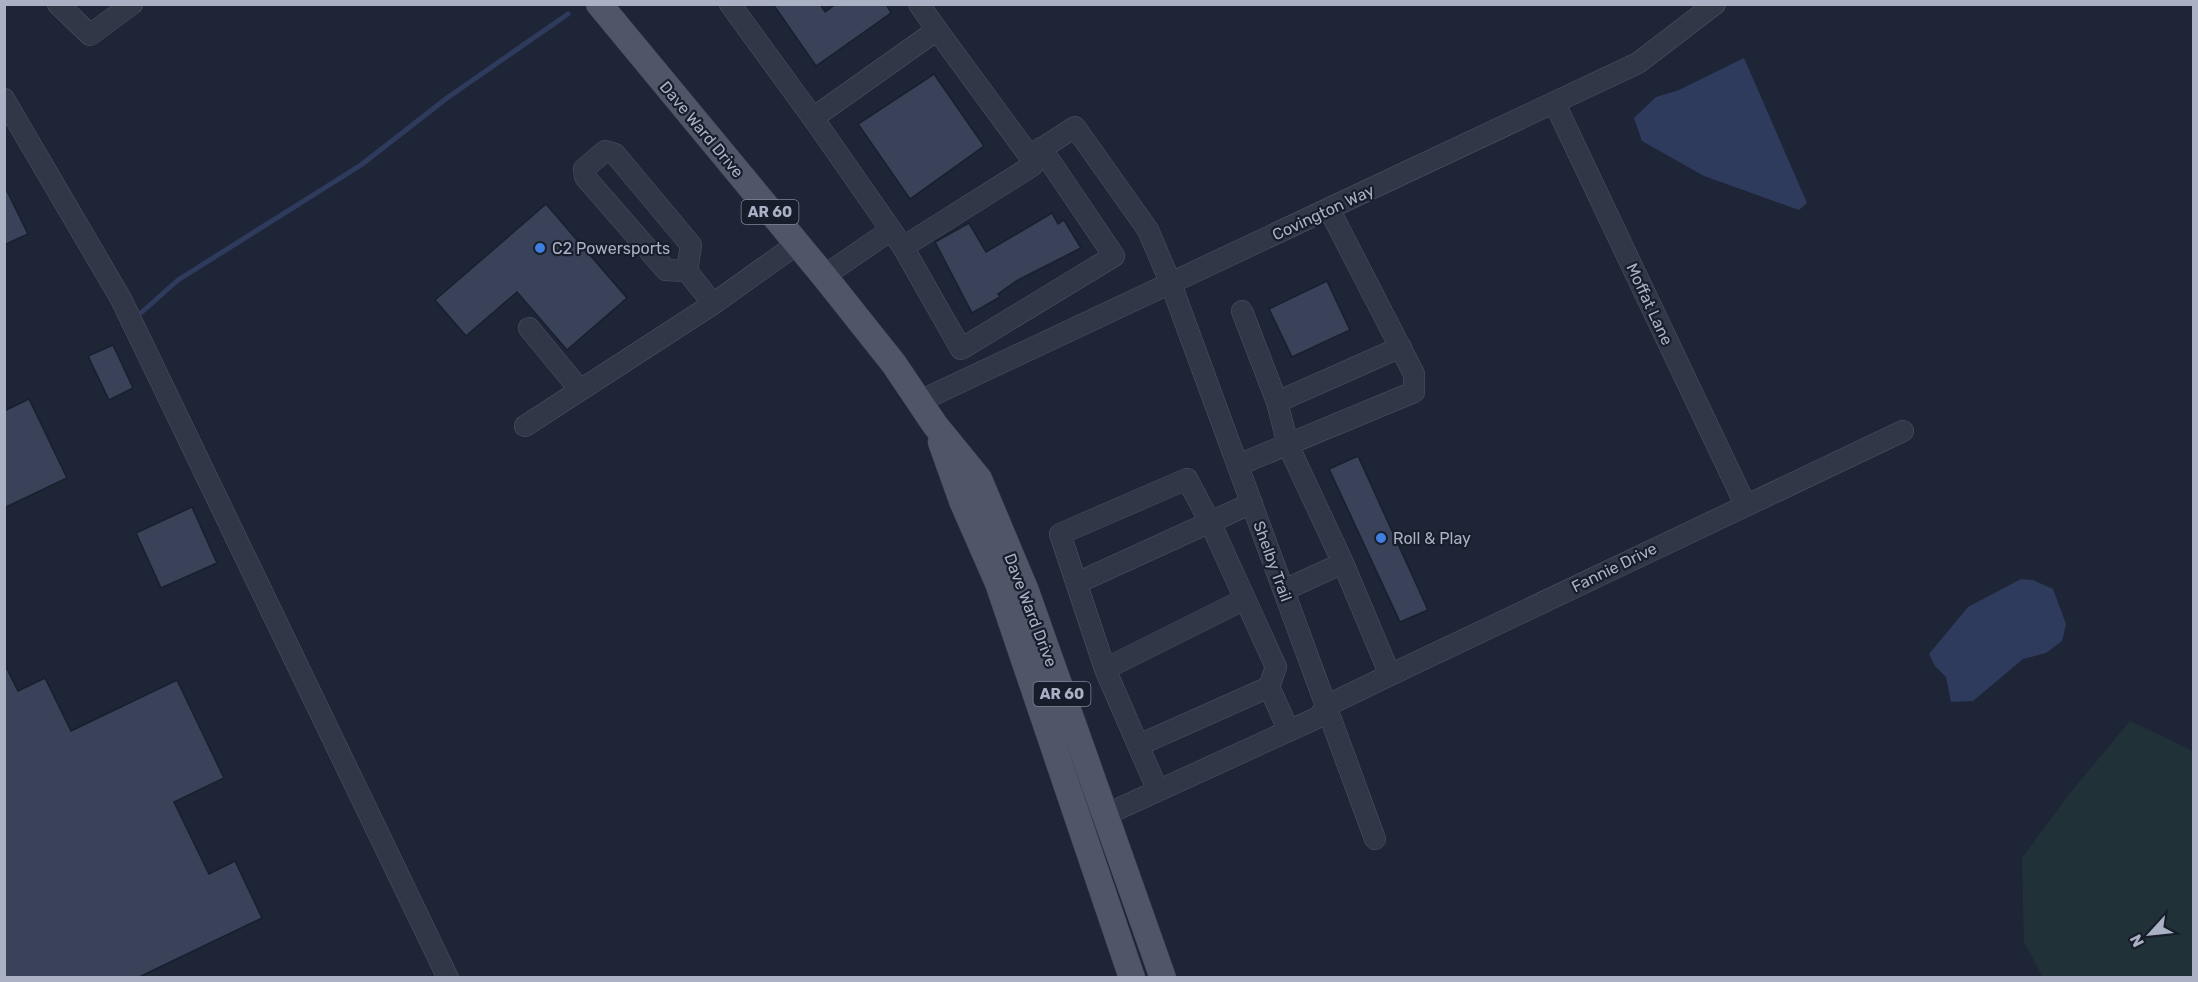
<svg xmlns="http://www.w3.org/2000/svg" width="2198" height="982" font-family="Rubik,sans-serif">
<rect width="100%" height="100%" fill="#1e2537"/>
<path fill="#203238" d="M2130,721L2191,750L2193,757V977H2043L2024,942L2022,858L2071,792Z"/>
<path fill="#2e3b5d" d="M1744,58L1807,203L1799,210L1704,176L1642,141L1634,118L1656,97L1679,90Z
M2021,579L2033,580L2053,589L2066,624L2062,641L2046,653L2023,659L1973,701L1951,702L1946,677L1935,666L1929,654L1968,607Z"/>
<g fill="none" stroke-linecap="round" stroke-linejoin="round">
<path stroke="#2e3b5d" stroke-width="5" d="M142,312L178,280L361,165L447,98L568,14"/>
</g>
<path fill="#394258" stroke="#191f2e" stroke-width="1.5" d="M773,4H820L825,12L836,4H886L891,13L816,66Z
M934,74L984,146L910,199L858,124Z
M4,185L28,234L4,245Z
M546,204L627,298L567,350L517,292L466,336L435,300Z
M1052,213L1058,224L1064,220L1081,248L1018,280L998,294L1000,297L972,313L935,242L969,223L986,252Z
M1327,281L1350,330L1292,357L1269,309Z
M113,345L133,388L109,400L88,356Z
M29,399L67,478L4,508V411Z
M1358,456L1428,610L1400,622L1329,469Z
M192,507L217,563L161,588L136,533Z
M4,663L18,691L45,678L71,731L177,680L224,778L174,802L209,874L235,861L262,918L137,978H4Z"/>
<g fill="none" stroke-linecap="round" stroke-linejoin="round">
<g stroke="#4f5466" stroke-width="22">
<path id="minor" d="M58,4L90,35L132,4
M730,4L813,118
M919,4L937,30
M4,99L121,299L448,978
M1555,104L1745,504
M1030,156L1075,127L1148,230L1171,284L1375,839
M903,247L1032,166L1031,158L937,30L813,118L903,247L961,349L1114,256L1041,148
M687,271L691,245L615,154L605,151L584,169L585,177L666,270L687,271L713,304
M824,276L891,230
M1242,311L1277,402L1288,445L1343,563L1390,675
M529,328L580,390
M920,401L1638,63L1715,4
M1277,402L1401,347
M525,426L713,304L797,244
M1238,465L1414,392V374L1329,209
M1077,583L1252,503
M1284,590L1343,563
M1105,669L1245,599
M1139,745L1269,687
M1158,791L1105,669L1060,534L1187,479L1210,522L1276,667L1269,687L1289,731
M1105,815L1319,717L1326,706L1390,675L1903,431"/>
</g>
<g stroke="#3b4051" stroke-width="27">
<path id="major" d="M599,4L824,276L894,364L935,425L979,479L1026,591L1163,978
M941,442L962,501L998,583L1132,978"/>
</g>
<use href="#minor" stroke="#313747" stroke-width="21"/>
<use href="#major" stroke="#4f5668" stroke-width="26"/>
</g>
<g fill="#3f7fe0" stroke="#171d2b" stroke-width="2">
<circle cx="540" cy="248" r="6"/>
<circle cx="1381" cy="538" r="6"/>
</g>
<g text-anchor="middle" stroke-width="4.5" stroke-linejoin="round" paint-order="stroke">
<g fill="#171d2b" stroke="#7f8597" stroke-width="1.5">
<rect x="741.5" y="200" width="57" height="24" rx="4.5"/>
<rect x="1033.5" y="682" width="57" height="24" rx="4.5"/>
</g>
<g font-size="15" font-weight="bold" fill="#abb1c5">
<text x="770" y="217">AR 60</text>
<text x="1062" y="699">AR 60</text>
</g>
<g font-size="16" fill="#abb1c5" stroke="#171d2b">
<text transform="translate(702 129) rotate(50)" y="6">Dave Ward Drive</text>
<text transform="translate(1323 212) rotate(-25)" y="6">Covington Way</text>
<text transform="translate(1650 304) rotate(65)" y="6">Moffat Lane</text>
<text transform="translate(1273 561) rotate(70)" y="6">Shelby Trail</text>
<text transform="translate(1614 567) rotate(-26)" y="6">Fannie Drive</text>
<text transform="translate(1031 610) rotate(69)" y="6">Dave Ward Drive</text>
</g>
<g font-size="16" fill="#abb1c5" stroke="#171d2b" text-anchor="start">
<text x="552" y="254">C2 Powersports</text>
<text x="1393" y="544">Roll &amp; Play</text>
</g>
</g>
<rect width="2198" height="982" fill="none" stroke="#abb1c5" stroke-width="12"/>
<g transform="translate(2150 934) rotate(243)" stroke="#171d2b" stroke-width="4.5" paint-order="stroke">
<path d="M0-4.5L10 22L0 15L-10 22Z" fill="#abb1c5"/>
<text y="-9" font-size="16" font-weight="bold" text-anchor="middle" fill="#abb1c5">N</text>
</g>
</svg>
